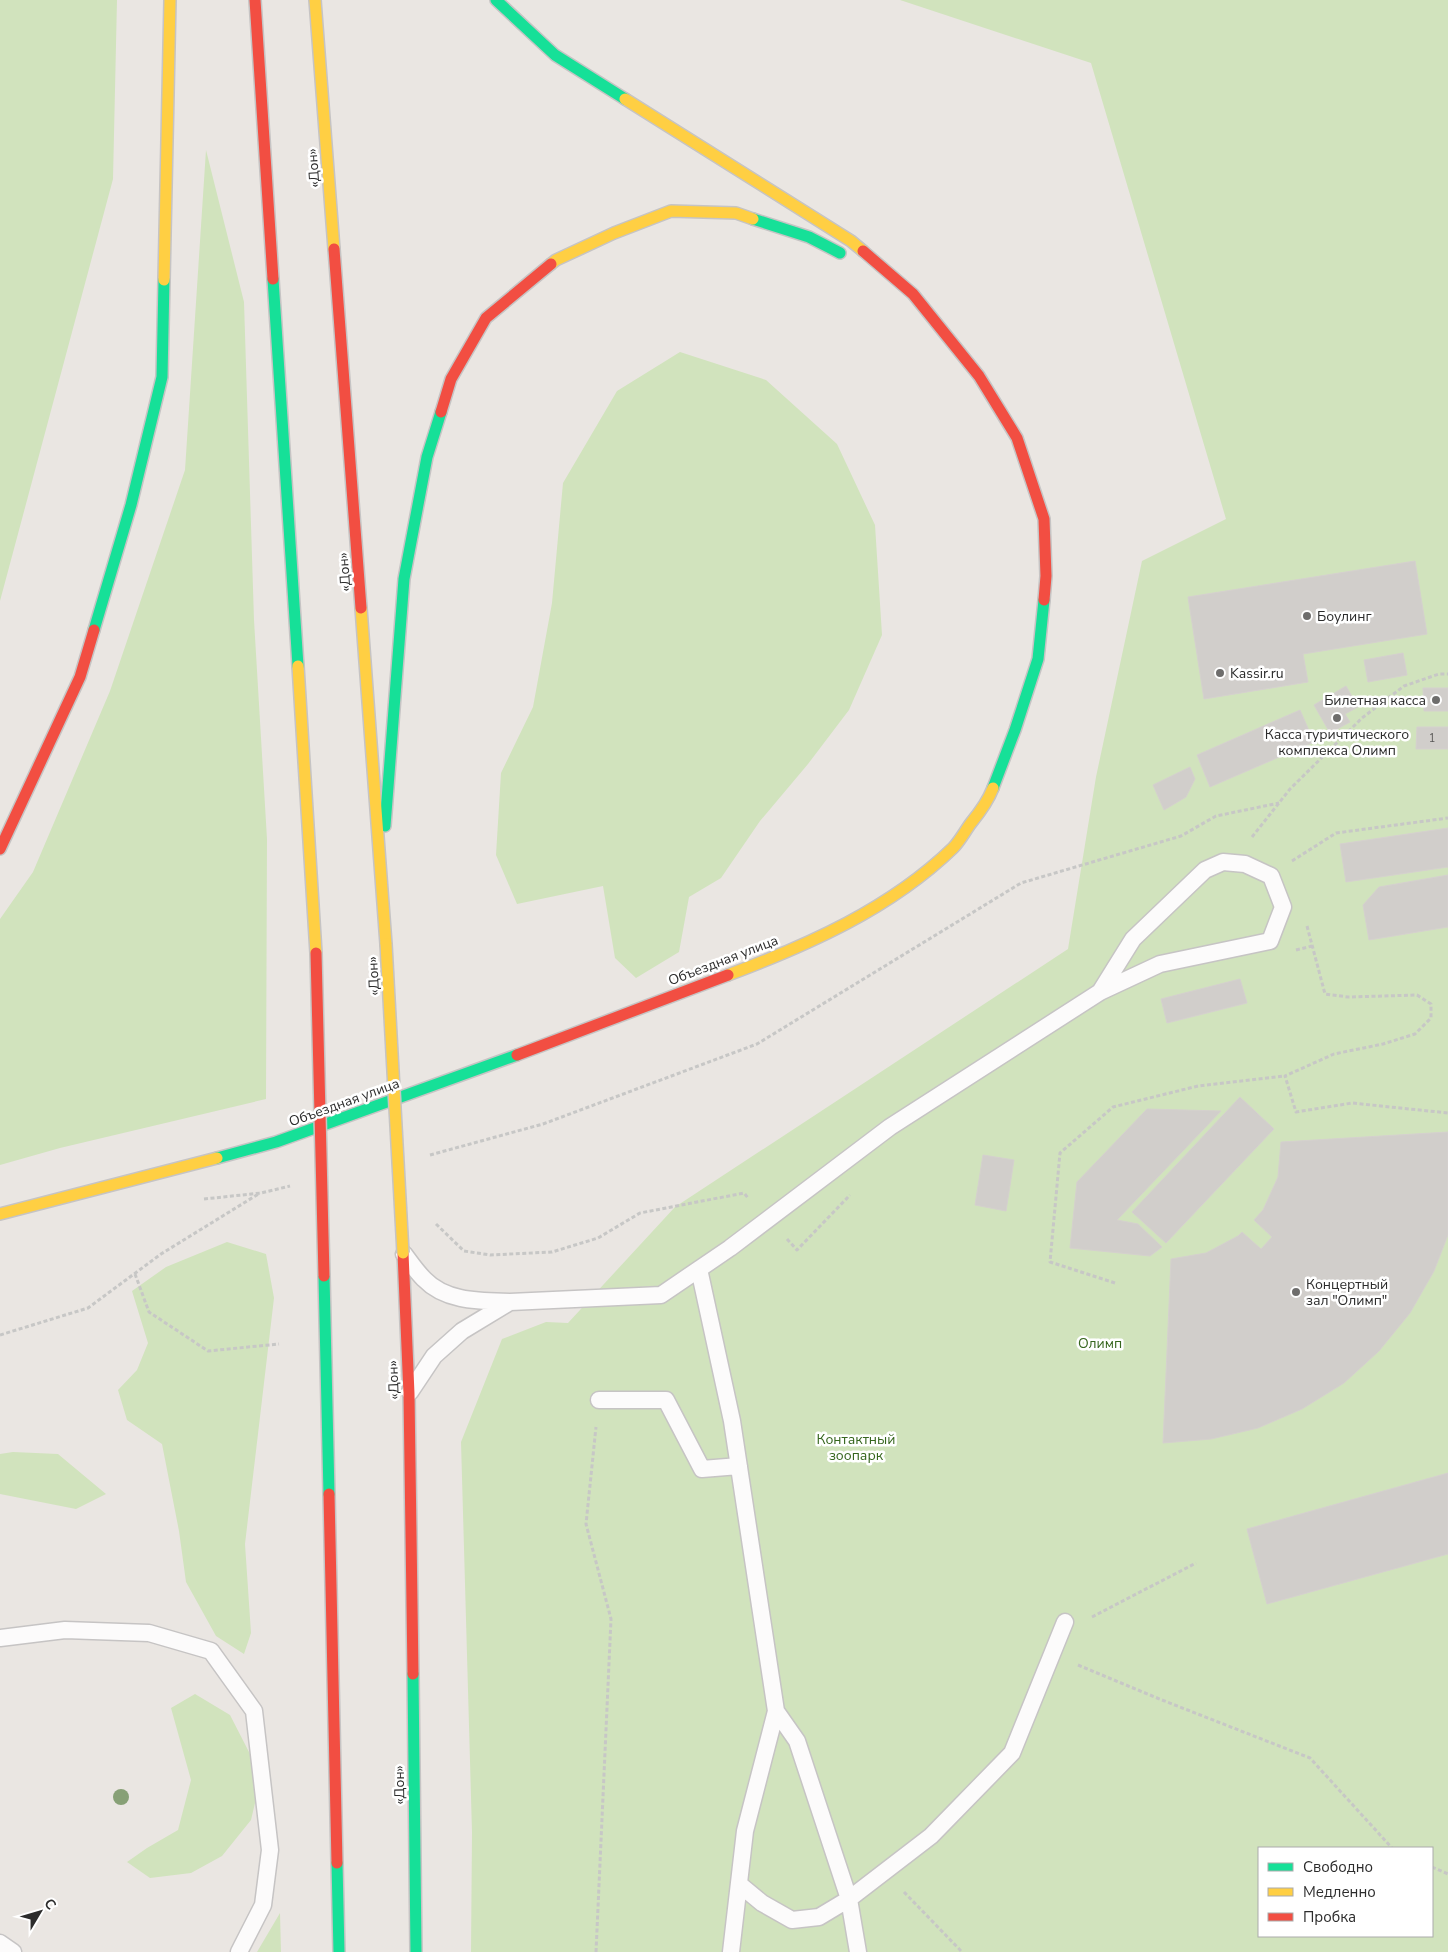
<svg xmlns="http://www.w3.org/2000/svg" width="1448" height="1952" font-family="'Nunito Sans',sans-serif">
<rect width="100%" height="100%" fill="#eae6e2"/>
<path fill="#d1e3bd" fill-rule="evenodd" d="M0,0H117L113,179L0,601Z
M900,0H1448V1952H471L472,1832L461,1442L502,1339L546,1322L568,1323L675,1207L1068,949L1096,777L1142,561L1226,519L1091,63ZM1259,1848H1432V1936H1259Z
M206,150L244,302L254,620L267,839L266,1099L60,1148L0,1165V919L33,872L110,691L185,470Z
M680,352L766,380L837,444L875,525L882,635L849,710L808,764L760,821L721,878L689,897L679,952L636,978L615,958L603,886L517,904L496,855L501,773L533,707L552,603L563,483L617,391Z
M227,1242L266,1254L274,1298L245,1544L251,1633L244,1654L216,1636L186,1582L179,1531L162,1444L127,1420L118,1390L137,1370L148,1343L132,1291L166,1267Z
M13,1452L58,1454L106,1494L76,1509L0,1494V1454Z
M195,1694L230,1715L250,1754L259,1786L251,1820L222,1856L191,1873L150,1878L127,1862L147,1848L178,1830L191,1780L171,1708Z
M280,1913L281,1952H257Z"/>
<path fill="#d1cecb" stroke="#d5d1ce" d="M1415,561L1427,634L1303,654L1308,682L1204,699L1188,597Z
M1403,653L1407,675L1368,682L1364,660Z
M1346,686L1358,707L1345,714L1350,722L1330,733L1314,705Z
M1423,688H1448V711H1424Z
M1300,710L1314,742L1210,787L1197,755Z
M1417,727H1448V749H1416Z
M1190,767L1195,779L1186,797L1164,810L1153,785Z
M1448,828V867L1346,882L1340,844Z
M1448,875V927L1369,940L1363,905L1379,887Z
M1240,979L1247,1003L1167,1023L1161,999Z
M1240,1097L1274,1129L1166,1243L1132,1212Z
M1147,1109L1221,1111L1117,1220L1138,1224L1162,1247L1150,1256L1070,1248L1077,1182Z
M1448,1132V1235L1434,1271L1410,1313L1379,1351L1344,1383L1302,1409L1258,1428L1211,1439L1163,1443L1171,1259L1206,1253L1238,1236L1242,1232L1261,1249L1272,1237L1254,1220L1263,1210L1278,1177L1281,1142Z
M983,1155L1014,1160L1006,1211L975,1205Z
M1448,1473V1554L1267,1604L1247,1529Z"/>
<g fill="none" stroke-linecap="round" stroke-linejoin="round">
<g stroke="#c6c4c4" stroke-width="19">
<path id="lane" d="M404,1254C410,1262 416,1271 424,1279C446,1302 480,1301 510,1302L462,1331L434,1356L410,1392
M699,1269L732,1421L776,1711L745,1831L731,1952
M510,1302L661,1295L730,1248L890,1127L1100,992L1160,964L1270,941L1283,907L1271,876L1245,864L1223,862L1205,870L1133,939L1100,992
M599,1400H666L702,1469L739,1466
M0,1638L65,1630L149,1633L211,1651L254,1711L270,1850L263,1905L239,1952
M776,1711L797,1741L849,1899L858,1952
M739,1884L762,1903L792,1920L819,1917L849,1899L931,1836L1012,1753L1065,1622
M0,1943L13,1952"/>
</g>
<g stroke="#c6c4c4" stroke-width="14">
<path id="fast" d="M496,0L555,55L625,99
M753,219L809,237L840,253
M273,279L298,666
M94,630L131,505L162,377L164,280
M993,788L1015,730L1038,659L1044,600
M385,826L404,579L427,457L441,412
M217,1158L276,1142L517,1055
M324,1276L329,1494
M413,1674L416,1952
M337,1863L339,1952"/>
</g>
<g stroke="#c6c4c4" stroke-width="14">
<path id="slow" d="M315,0L334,249
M625,99L851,241L863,251
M551,264L556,260L614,233L671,211L736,213L753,219
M164,280L170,0
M361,608L386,944
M298,666L316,953
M728,975C808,945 890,909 953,848C960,841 965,831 971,823C980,812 988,801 993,788
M0,1214L217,1158"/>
</g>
<g stroke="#c6c4c4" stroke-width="14">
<path id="jam" d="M255,0L273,279
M334,249L361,608
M863,251L913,294L979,376L1017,438L1044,519L1046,576L1044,600
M441,412L451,379L486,318L551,264
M0,849L80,677L94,630
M517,1055L728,975
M403,1253L409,1394L413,1674
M329,1494L337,1863"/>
</g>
<path stroke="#c7c7c6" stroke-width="3" stroke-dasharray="4 2.5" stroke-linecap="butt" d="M1252,837L1290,789L1362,718L1404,686L1439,674H1448
M1292,861L1336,833L1448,818
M1307,926L1325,994L1348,997L1417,995L1431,1004V1018L1415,1034L1383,1044L1334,1054L1285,1076L1296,1112L1352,1103L1448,1113
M1296,950L1312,946
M430,1155L543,1124L757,1044L1021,883L1181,836L1216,816L1279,803
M204,1199L261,1193L290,1186
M436,1224L464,1251L490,1255L552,1252L598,1238L640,1213L744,1193L748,1198
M787,1239L797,1250L850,1195
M135,1274L149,1312L208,1351L279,1344
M1115,1283L1050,1262L1060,1153L1113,1107L1198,1086L1285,1076
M0,1335L88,1308L161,1254L260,1193
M1092,1617L1196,1563
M1078,1665L1162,1700L1310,1758L1392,1848
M1432,1867L1448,1874
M904,1892L962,1952
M596,1952L611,1619L586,1524L596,1427"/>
<use href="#lane" stroke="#fcfbfb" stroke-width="16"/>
<use href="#fast" stroke="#16e098" stroke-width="11"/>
<use href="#slow" stroke="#ffcf43" stroke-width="11"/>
<use href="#jam" stroke="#f24e42" stroke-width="11"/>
<g stroke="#c6c4c2" stroke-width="14" stroke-linecap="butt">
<path id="slow-bridge" d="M386,944L403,1253"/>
</g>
<g stroke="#c6c4c2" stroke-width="14" stroke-linecap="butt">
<path id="jam-bridge" d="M316,953L324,1276"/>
</g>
<use href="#slow-bridge" stroke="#ffcf43" stroke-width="11"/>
<use href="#jam-bridge" stroke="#f24e42" stroke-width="11"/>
</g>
<circle fill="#87a076" cx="121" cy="1797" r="8"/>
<g fill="#6e6d6c" stroke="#fff" stroke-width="2">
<circle cx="1307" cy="616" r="5"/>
<circle cx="1220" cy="673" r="5"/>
<circle cx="1436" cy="700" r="5"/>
<circle cx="1337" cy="718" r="5"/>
<circle cx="1296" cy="1292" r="5"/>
</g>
<g text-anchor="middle" stroke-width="5" stroke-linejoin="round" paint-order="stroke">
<g font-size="11" fill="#565554">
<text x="1432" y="742">1</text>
</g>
<g font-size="14" fill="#2c2c2c" stroke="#fff">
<text transform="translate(313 168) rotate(-94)" y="5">«Дон»</text>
<text transform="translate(344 572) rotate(-94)" y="5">«Дон»</text>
<text transform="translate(723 960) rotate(-21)" y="5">Объездная улица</text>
<text transform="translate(373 976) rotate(-93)" y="5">«Дон»</text>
<text transform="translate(344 1102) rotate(-20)" y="5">Объездная улица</text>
<text transform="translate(393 1380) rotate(-92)" y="5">«Дон»</text>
<text transform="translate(399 1785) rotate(-91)" y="5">«Дон»</text>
</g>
<g font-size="14" fill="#2c2c2c" stroke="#fff" text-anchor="start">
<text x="1317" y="621">Боулинг</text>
<text x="1230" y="678">Kassir.ru</text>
<text x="1426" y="705" text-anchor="end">Билетная касса</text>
<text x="1337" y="739" text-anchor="middle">Касса туричтического<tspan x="1337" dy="16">комплекса Олимп</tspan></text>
<text x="1306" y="1289">Концертный<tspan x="1306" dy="16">зал "Олимп"</tspan></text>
</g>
<g font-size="14" fill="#36661e" stroke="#fff">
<text x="1100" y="1348">Олимп</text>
<text x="856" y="1444">Контактный<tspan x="856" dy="16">зоопарк</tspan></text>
</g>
</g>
<rect x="1258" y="1847" width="175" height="90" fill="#ffffff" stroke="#ababab"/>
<rect x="1268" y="1863" width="25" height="8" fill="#16e098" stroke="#ababab"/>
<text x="1303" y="1872" font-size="15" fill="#2c2c2c">Свободно</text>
<rect x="1268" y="1888" width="25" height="8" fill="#ffcf43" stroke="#ababab"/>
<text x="1303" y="1897" font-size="15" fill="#2c2c2c">Медленно</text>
<rect x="1268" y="1913" width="25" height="8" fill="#f24e42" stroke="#ababab"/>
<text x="1303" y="1922" font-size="15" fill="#2c2c2c">Пробка</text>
<g transform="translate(40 1912) rotate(52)" stroke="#ffffff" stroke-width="4" paint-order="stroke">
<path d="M0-4L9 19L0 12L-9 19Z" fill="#2c2c2c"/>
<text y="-8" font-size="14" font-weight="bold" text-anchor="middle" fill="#2c2c2c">С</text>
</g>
</svg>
